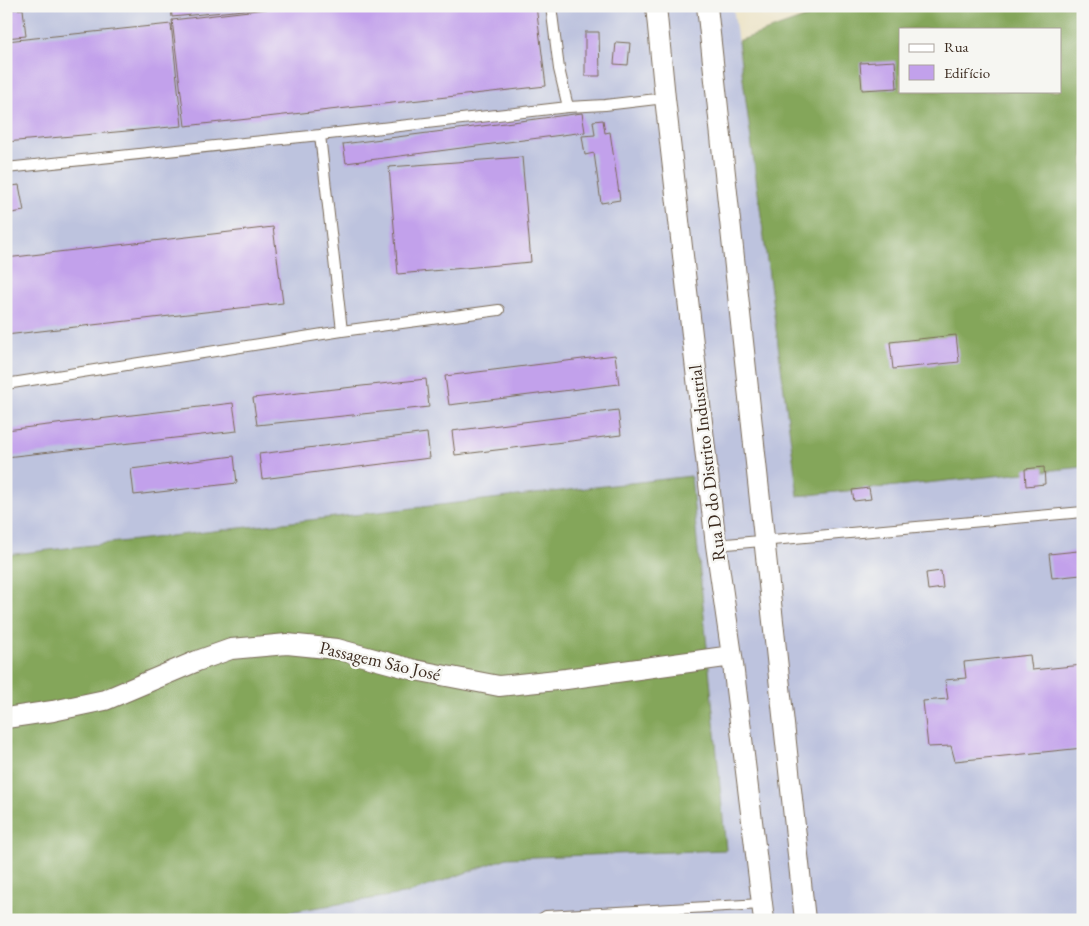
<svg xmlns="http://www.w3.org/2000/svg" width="1089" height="926" font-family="'EB Garamond',serif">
<rect width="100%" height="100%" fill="#f6f6f2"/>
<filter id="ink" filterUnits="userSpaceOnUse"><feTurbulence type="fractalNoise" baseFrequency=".02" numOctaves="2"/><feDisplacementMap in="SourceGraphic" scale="10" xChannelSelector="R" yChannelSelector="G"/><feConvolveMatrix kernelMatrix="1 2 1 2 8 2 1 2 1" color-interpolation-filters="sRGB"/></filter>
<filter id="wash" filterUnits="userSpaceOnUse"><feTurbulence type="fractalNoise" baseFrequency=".0096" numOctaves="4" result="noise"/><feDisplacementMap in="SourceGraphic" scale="20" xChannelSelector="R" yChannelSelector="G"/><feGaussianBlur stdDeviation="1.12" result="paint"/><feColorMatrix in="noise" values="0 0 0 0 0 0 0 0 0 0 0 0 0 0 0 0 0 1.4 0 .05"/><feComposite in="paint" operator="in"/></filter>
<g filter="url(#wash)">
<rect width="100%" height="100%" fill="#ebe1c1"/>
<path fill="#bdc3de" d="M6,6H733L798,496L1083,467V920H6Z"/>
<path fill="#84a65a" stroke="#60683c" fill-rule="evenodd" d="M839,6H1083V467L798,496L738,41ZM900,29H1060V91H900Z
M691,476L726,850L507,858L409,893L236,920H6V555Z"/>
<g id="blocks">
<path fill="#c2a1eb" d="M171,6H264V8L172,17Z
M292,6H536L546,86L185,126L172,20Z
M23,9L26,36L6,38V10Z
M171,24L182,126L6,142V41Z
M585,32H599L600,76H585Z
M616,42L630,43L628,65L614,64Z
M895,61L897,88L862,90L860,63Z
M582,113L585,132L346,163L343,144Z
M603,120L605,133L610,132L620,200L601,203L594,153L585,155L582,136L595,135L593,121Z
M522,157L531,262L398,274L389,167Z
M19,185L24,211L6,214V187Z
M273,227L283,303L6,335V258Z
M956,335L959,362L893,369L890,342Z
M615,355L619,384L449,405L445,376Z
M426,379L429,407L257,425L253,398Z
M233,403L237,431L6,457V430Z
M618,410L621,435L455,455L452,431Z
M427,433L430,458L262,479L259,454Z
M234,456L237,483L134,495L131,469Z
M1044,467L1045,484L1026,486L1025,469Z
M869,488L871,499L854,501L852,490Z
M1078,551L1081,575L1052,578L1049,554Z
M941,571L943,588L928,590L926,573Z
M1030,655L1032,670L1083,665V748L955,761L951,746L928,747L923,701L948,699L945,680L966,678L964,662Z"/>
</g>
</g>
<g filter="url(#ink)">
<use href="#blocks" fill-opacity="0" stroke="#796a57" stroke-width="1"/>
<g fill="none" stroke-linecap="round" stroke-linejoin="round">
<g stroke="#796a57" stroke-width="12">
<path id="service" d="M551,6L559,69L568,107L605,105L665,98
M320,135L342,331L499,310
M6,168L320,135L568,107
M6,384L342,331
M716,545L1083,512
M540,920L546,916L762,904"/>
</g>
<g stroke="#796a57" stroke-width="22">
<path id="minor" d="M656,6L665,98L716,545L732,656L764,920
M707,6L805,920
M6,718L53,711L105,700L197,661L231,649L287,644L337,649L415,670L499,686L566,679L732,656"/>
</g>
<use href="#service" stroke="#fff" stroke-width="10"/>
<use href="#minor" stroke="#fff" stroke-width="20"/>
</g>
</g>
<g text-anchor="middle" stroke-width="5" stroke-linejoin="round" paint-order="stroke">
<g font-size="18" fill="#3b2a1e" stroke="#f6f6f2">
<text transform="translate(707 463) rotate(-97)" y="6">Rua D do Distrito Industrial</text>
<text transform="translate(380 661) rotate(13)" y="6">Passagem São José</text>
</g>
</g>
<rect width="1089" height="926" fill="none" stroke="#f6f6f2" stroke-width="25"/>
<rect x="899" y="28" width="162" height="65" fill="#f6f6f2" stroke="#aba49d"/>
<rect x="909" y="44" width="25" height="8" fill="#ffffff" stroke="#aba49d"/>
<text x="944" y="52" font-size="15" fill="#3b2a1e">Rua</text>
<rect x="909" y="65" width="25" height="15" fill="#c2a1eb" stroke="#aba49d"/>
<text x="944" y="78" font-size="15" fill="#3b2a1e">Edifício</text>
</svg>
